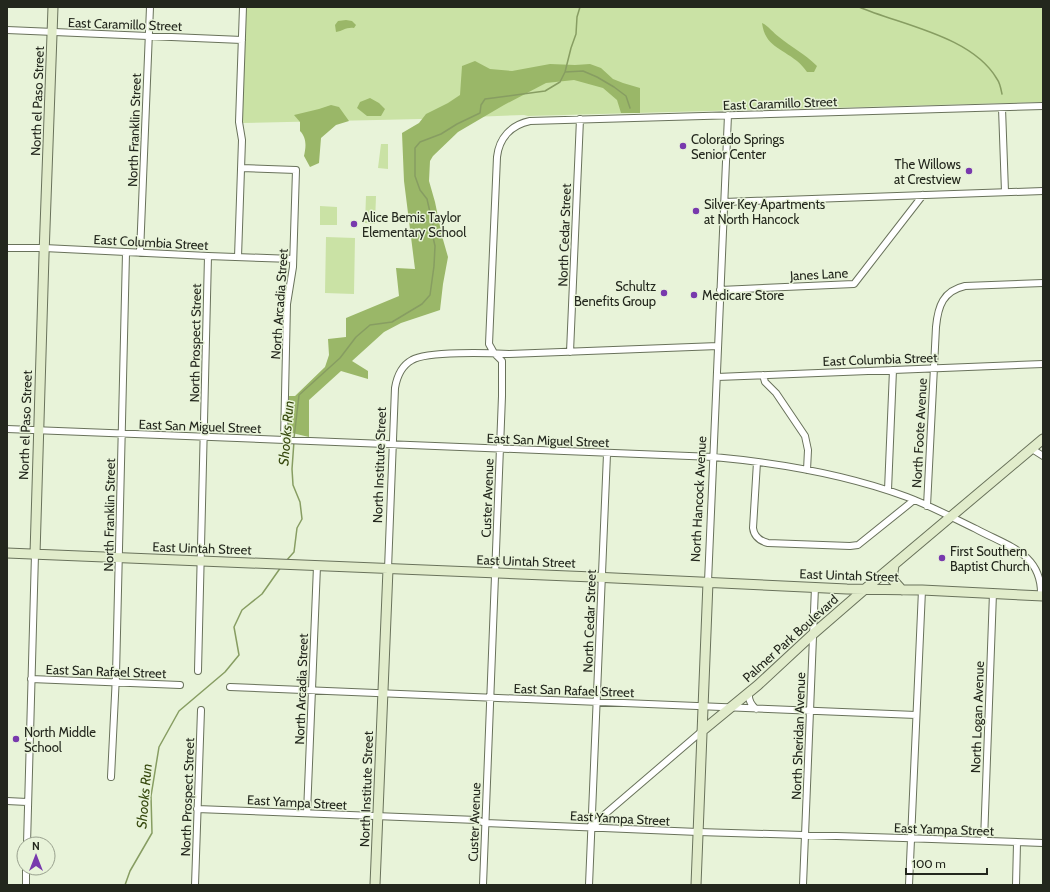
<svg xmlns="http://www.w3.org/2000/svg" width="1050" height="892" font-family="Cabin,sans-serif">
<rect width="100%" height="100%" fill="#e8f3d9"/>
<path fill="#cae2a5" d="M246,7H1043V102L528,116L524,115L421,119L242,123Z
M381,144H388V169L378,168Z
M366,196H376L375,224L365,223Z
M320,206L337,207V225H320Z
M326,237L355,238L354,294L325,293Z"/>
<path fill="#9ab768" d="M346,20L352,21L356,25L354,28C346,27 343,31 336,32L335,25L338,21Z
M762,23C769,26 773,33 779,37C792,48 804,53 817,66L814,72H807C804,68 801,64 797,61C781,48 765,46 762,23Z
M475,61L490,69L512,71L550,64L575,65L590,64L601,68L613,79L623,83L640,88V113H621L617,100L603,88L574,80L546,83L504,105L458,132L433,156L430,161L429,181L435,202L442,236L448,257L443,284L440,310L401,323L384,332L352,361L368,371V379L341,371L309,400V437L288,432L289,396H295L325,367L329,355L328,339L346,337V318L399,296L396,268L415,269L404,181L402,133L419,123L426,114L448,103L460,95L462,66Z
M370,98L379,103L385,109L381,116H367L357,108L360,102Z
M331,105L339,107L349,121L336,125L321,138L319,163L310,167L304,156C306,147 307,138 300,131V122L294,115L319,109Z"/>
<g fill="none" stroke-linecap="round" stroke-linejoin="round">
<path stroke="#879d62" stroke-width="1.5" d="M859,7C901,25 972,36 997,79C1000,83 1001,89 1002,94
M565,72L583,71L597,77L614,87L626,96L630,108
M294,438L299,395L340,358L356,337L370,325L392,322L422,304L430,295L434,266L435,246L433,237L434,230L427,199L420,190L415,176V148L420,142L441,134L457,124L480,113L481,105L485,99L545,91L560,82L565,72L571,48L576,34L577,17L580,7
M286,561L294,552L297,528L302,519L300,502L293,485L292,469L294,441
M125,885L130,871L152,833L151,796L159,747L179,711L225,672L239,655L234,627L242,610L262,594L281,567"/>
<g stroke="#69725b" stroke-width="8">
<path id="street" d="M7,30L242,40
M1002,108L1005,192
M241,168L296,170L293,267L287,304L284,440
M724,202L1043,191
M7,248H44L208,256L293,259
M140,253L150,7
M238,257L242,140L239,122L243,7
M720,290L854,284L923,195
M570,352L580,119
M763,375L765,382L776,393L805,436L808,450L807,470
M717,377L1043,364
M7,429L714,457C779,463 845,474 907,497C931,506 953,518 976,529C1007,546 1042,553 1041,595
M1032,449L1043,456
M757,462L753,528C754,536 760,541 768,543L850,546L858,545L914,500
M888,490L893,370
M927,506L936,327C938,306 943,291 965,286L1043,283
M388,569L395,388C397,376 401,366 412,360C427,351 489,353 509,354L718,346
M708,582L728,115
M198,671L208,256
M31,679L180,685
M230,687L916,715
M749,692C748,699 750,704 756,709
M111,777L116,675L126,253
M7,801L27,802
M197,809L477,820L485,823L698,832L903,838L1043,843
M307,813L317,566
M592,827L604,815L702,731
M984,841L993,593
M27,844L35,554
M26,885V868
M195,885L201,710
M483,885L502,396V361L494,353L489,344L497,157C499,138 511,125 530,121L1043,106
M589,885L607,454
M803,885L815,587
M909,885L922,590
M1016,885L1017,843"/>
</g>
<g stroke="#69725b" stroke-width="11">
<path id="secondary" d="M7,553L593,577L847,589L922,590L1043,596
M35,554L44,255L53,7
M894,565L892,579L902,590
M702,731L758,685L813,634L865,589L1043,439
M375,885L388,569
M696,885L708,582"/>
</g>
<use href="#street" stroke="#fff" stroke-width="6"/>
<use href="#secondary" stroke="#e1eccb" stroke-width="9"/>
</g>
<g fill="#7839ad" stroke="#e8f3d9" stroke-width="1.5">
<circle cx="683" cy="146" r="4"/>
<circle cx="969" cy="171" r="4"/>
<circle cx="696" cy="211" r="4"/>
<circle cx="354" cy="224" r="4"/>
<circle cx="664" cy="293" r="4"/>
<circle cx="694" cy="295" r="4"/>
<circle cx="942" cy="558" r="4"/>
<circle cx="16" cy="739" r="4"/>
</g>
<g text-anchor="middle" stroke-width="3" stroke-linejoin="round" paint-order="stroke">
<g font-size="13" fill="#23271d" stroke="#e8f3d9">
<text transform="translate(125 24) rotate(2)" y="5">East Caramillo Street</text>
<text transform="translate(37 101) rotate(-88)" y="5">North el Paso Street</text>
<text transform="translate(780 103) rotate(-2)" y="5">East Caramillo Street</text>
<text transform="translate(134 130) rotate(-88)" y="5">North Franklin Street</text>
<text transform="translate(564 235) rotate(-88)" y="5">North Cedar Street</text>
<text transform="translate(151 242) rotate(3)" y="5">East Columbia Street</text>
<text transform="translate(819 274) rotate(-3)" y="5">Janes Lane</text>
<text transform="translate(279 304) rotate(-86)" y="5">North Arcadia Street</text>
<text transform="translate(195 343) rotate(-89)" y="5">North Prospect Street</text>
<text transform="translate(880 359) rotate(-2)" y="5">East Columbia Street</text>
<text transform="translate(25 425) rotate(-88)" y="5">North el Paso Street</text>
<text transform="translate(200 426) rotate(2)" y="5">East San Miguel Street</text>
<text transform="translate(919 433) rotate(-87)" y="5">North Foote Avenue</text>
<text transform="translate(548 440) rotate(2)" y="5">East San Miguel Street</text>
<text transform="translate(379 465) rotate(-88)" y="5">North Institute Street</text>
<text transform="translate(487 498) rotate(-88)" y="5">Custer Avenue</text>
<text transform="translate(698 499) rotate(-87)" y="5">North Hancock Avenue</text>
<text transform="translate(109 515) rotate(-89)" y="5">North Franklin Street</text>
<text transform="translate(202 548) rotate(2)" y="5">East Uintah Street</text>
<text transform="translate(526 561) rotate(2)" y="5">East Uintah Street</text>
<text transform="translate(849 575) rotate(2)" y="5">East Uintah Street</text>
<text transform="translate(589 621) rotate(-88)" y="5">North Cedar Street</text>
<text transform="translate(790 638) rotate(-42)" y="5">Palmer Park Boulevard</text>
<text transform="translate(106 671) rotate(2)" y="5">East San Rafael Street</text>
<text transform="translate(301 689) rotate(-88)" y="5">North Arcadia Street</text>
<text transform="translate(574 690) rotate(2)" y="5">East San Rafael Street</text>
<text transform="translate(977 717) rotate(-88)" y="5">North Logan Avenue</text>
<text transform="translate(798 736) rotate(-88)" y="5">North Sheridan Avenue</text>
<text transform="translate(366 789) rotate(-88)" y="5">North Institute Street</text>
<text transform="translate(187 797) rotate(-88)" y="5">North Prospect Street</text>
<text transform="translate(297 802) rotate(3)" y="5">East Yampa Street</text>
<text transform="translate(620 818) rotate(3)" y="5">East Yampa Street</text>
<text transform="translate(474 822) rotate(-88)" y="5">Custer Avenue</text>
<text transform="translate(944 829) rotate(2)" y="5">East Yampa Street</text>
</g>
<g font-size="13" fill="#23271d" stroke="#e8f3d9" text-anchor="start">
<text x="691" y="144">Colorado Springs<tspan x="691" dy="15">Senior Center</tspan></text>
<text x="961" y="169" text-anchor="end">The Willows<tspan x="961" dy="15">at Crestview</tspan></text>
<text x="704" y="209">Silver Key Apartments<tspan x="704" dy="15">at North Hancock</tspan></text>
<text x="362" y="222">Alice Bemis Taylor<tspan x="362" dy="15">Elementary School</tspan></text>
<text x="656" y="291" text-anchor="end">Schultz<tspan x="656" dy="15">Benefits Group</tspan></text>
<text x="702" y="300">Medicare Store</text>
<text x="950" y="556">First Southern<tspan x="950" dy="15">Baptist Church</tspan></text>
<text x="24" y="737">North Middle<tspan x="24" dy="15">School</tspan></text>
</g>
<g font-size="14" font-style="italic" fill="#35470c" stroke="#e8f3d9">
<text transform="translate(286 433) rotate(-85)" y="5">Shooks Run</text>
<text transform="translate(144 796) rotate(-85)" y="5">Shooks Run</text>
</g>
</g>
<rect width="1050" height="892" fill="none" stroke="#23271d" stroke-width="16"/>
<g transform="translate(36 856)"><circle r="19" fill="#e8f3d9" stroke="#99a18e"/>
<path d="M0-3L7 15L0 10L-7 15Z" fill="#7839ad"/>
<text y="-6" font-size="11" font-weight="bold" text-anchor="middle" fill="#23271d">N</text>
</g>
<path d="M906 868v6h81v-6" fill="none" stroke="#23271d" stroke-width="2"/>
<text x="912" y="868" font-size="12" fill="#23271d" stroke="#e8f3d9" stroke-width="3" paint-order="stroke">100 m</text>
</svg>
